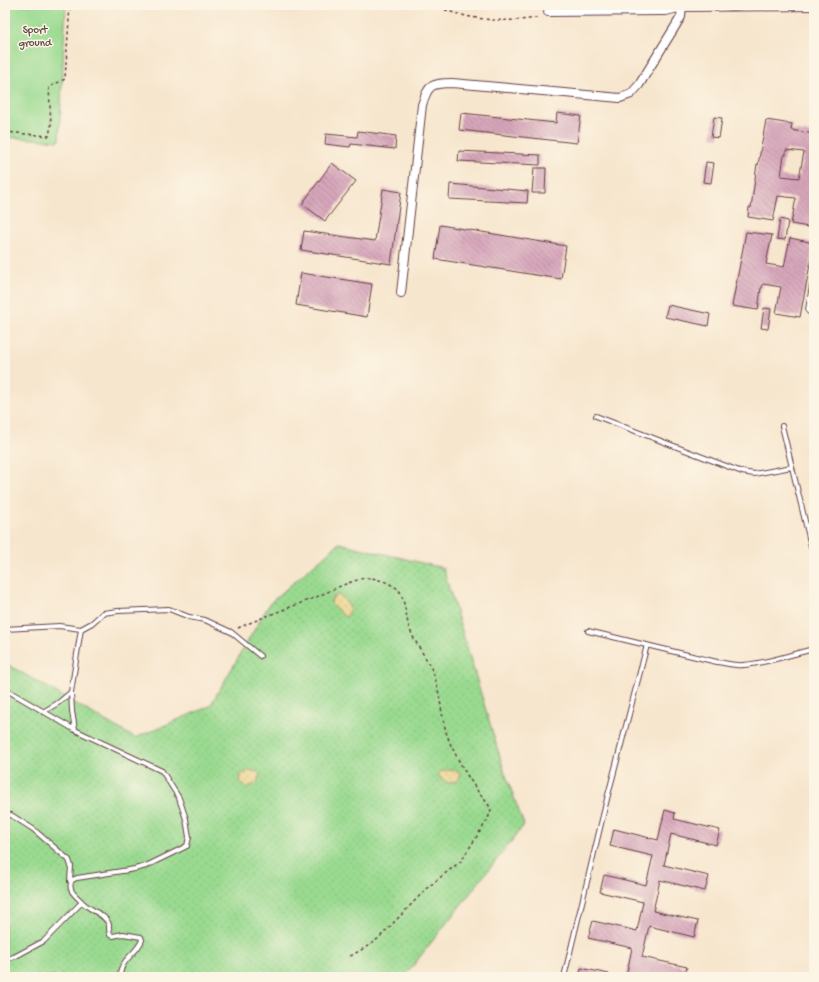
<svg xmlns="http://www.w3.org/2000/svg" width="819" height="982" font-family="'Gochi Hand',sans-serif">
<defs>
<pattern id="grass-dots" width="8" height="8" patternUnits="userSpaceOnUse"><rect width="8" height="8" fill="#9ada90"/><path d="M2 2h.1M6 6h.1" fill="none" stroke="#86bb7c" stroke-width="1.8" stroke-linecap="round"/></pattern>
<pattern id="sand-dots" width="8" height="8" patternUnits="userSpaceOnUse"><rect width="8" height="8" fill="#eeda9e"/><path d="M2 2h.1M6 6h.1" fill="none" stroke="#cebb88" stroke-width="1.8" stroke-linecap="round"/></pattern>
<pattern id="building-back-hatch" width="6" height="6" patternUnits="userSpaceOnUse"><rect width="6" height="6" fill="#d7a6bb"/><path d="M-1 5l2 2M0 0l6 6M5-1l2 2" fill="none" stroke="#b08798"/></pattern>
</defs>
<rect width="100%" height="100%" fill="#fcf5e5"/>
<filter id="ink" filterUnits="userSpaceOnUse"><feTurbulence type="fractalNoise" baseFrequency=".025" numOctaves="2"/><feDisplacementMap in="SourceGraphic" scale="8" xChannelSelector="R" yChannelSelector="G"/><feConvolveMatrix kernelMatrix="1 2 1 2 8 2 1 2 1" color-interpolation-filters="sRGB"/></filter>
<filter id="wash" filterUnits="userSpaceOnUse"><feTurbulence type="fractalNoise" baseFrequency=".012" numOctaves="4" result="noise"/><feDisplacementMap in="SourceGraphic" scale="16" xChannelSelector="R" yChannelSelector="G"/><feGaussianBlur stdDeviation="0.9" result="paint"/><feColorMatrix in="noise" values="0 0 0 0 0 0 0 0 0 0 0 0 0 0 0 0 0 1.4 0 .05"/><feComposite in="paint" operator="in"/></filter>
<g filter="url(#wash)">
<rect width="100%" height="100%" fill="#f7e6ce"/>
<path fill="url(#grass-dots)" stroke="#727c5e" d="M339,543L443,568L504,770L524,825L404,977H5V663L135,738L210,706L270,603Z"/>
<path fill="url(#sand-dots)" stroke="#9c7c64" d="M338,595L343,598L350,608L347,617L342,615L331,603L332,598Z
M453,769L461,775L457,781L448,783L439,777V772Z
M248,771H256L260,775L257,783L247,788L242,784L240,780L241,775Z"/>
<path fill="#9ada90" stroke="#727c5e" d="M5,5H66L59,141L5,137Z"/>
<g id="blocks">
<path fill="url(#building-back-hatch)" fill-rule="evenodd" d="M461,113L556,123L557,113L581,116L577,143L459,130Z
M714,117L722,118L719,138L711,137Z
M766,120L792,124L791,130L814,134V228L791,224L796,198L778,196L773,221L748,217L749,207L751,208L757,164L758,165ZM786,150L804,152L799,178L781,176L784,155H786Z
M358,131L396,136L395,149L351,144L350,147L325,144L326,134L357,137Z
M459,151L540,155V165L458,161Z
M706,162L714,163L711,183L703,182Z
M332,163L356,181L325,221L302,204Z
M534,168H546L545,193H532Z
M450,184L528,191L527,203L449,199Z
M383,189L401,192L391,264L301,250L304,231L375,241Z
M780,219L788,221L785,240L777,239Z
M440,225L566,246L561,279L435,259Z
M746,232L772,235L766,264L784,267L790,238L814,243L800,317L776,313L781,287L763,284L762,288H761L758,310L732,306Z
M301,273L372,284L367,317L296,305Z
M668,305L710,314L708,326L665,317Z
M764,308L771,309L768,329L761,328Z
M665,810L675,813L674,819L720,830L716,845L671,834L664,865L709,876L705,891L660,880L653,911L698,921L694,937L649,926L642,957L687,967L684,977H659L650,975V977H626L632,948L588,938L593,921L637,931L643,902L600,892L604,875L646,885L653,856L610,846L614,829L658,840Z
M581,968L609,974V977H579Z"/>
</g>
</g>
<g filter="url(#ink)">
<use href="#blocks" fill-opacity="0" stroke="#643d43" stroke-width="1"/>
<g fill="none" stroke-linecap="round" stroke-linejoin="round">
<g stroke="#643d43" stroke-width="6">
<path id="lane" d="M596,416L742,472L754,474L792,467
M782,426L814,558
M5,629L59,626L81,629L92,623L103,613L118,611L169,609L189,617L205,620L231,632L260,656
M588,631L717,662C726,663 735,666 744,665C768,663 791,654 814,649
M5,689L75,730L162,771L179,798L186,819L189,837L187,846L146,866L135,869L77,878L72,880C67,890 75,895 82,902L44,941L14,957L8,959L5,958
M43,712L58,703L71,692
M75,730L72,711L71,692L81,629
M11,815L33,829L69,860L71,866L70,881
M82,902C89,910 107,915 109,925C109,928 109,932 110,935L113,936L123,934L141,937L142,940C137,954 120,959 120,977
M564,977L607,799L647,645"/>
</g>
<g stroke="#643d43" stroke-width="10">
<path id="street" d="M548,12L666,11L682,7L814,6
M401,293L422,105C428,85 431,83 452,83L620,98L631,94L639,85L681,17L682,5
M810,310L814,286"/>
</g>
<path stroke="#643d43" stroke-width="1.5" stroke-dasharray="3 3" stroke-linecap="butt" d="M434,5C464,20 508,24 540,17
M5,132L49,136L51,125L49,87L65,79L70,5
M238,628C263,617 288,608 314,598C330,591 345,583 361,579C366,577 375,578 379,580C385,581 394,586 398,589C404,595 406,617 409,627C415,645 429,659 435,678C442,700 441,724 451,745C458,760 467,776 477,790C481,797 487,801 491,809L488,819L461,861L427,888L379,938L368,946L349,957"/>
<use href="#lane" stroke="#fff" stroke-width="4"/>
<use href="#street" stroke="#fff" stroke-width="8"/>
</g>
</g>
<g text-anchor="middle" stroke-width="3" stroke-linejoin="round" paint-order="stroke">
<g font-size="11" fill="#5e4e44" stroke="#fcf5e5">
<text x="35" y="33">Sport<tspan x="35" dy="13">ground</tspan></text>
</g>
</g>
<rect width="819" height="982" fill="none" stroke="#fcf5e5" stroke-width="20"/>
</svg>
